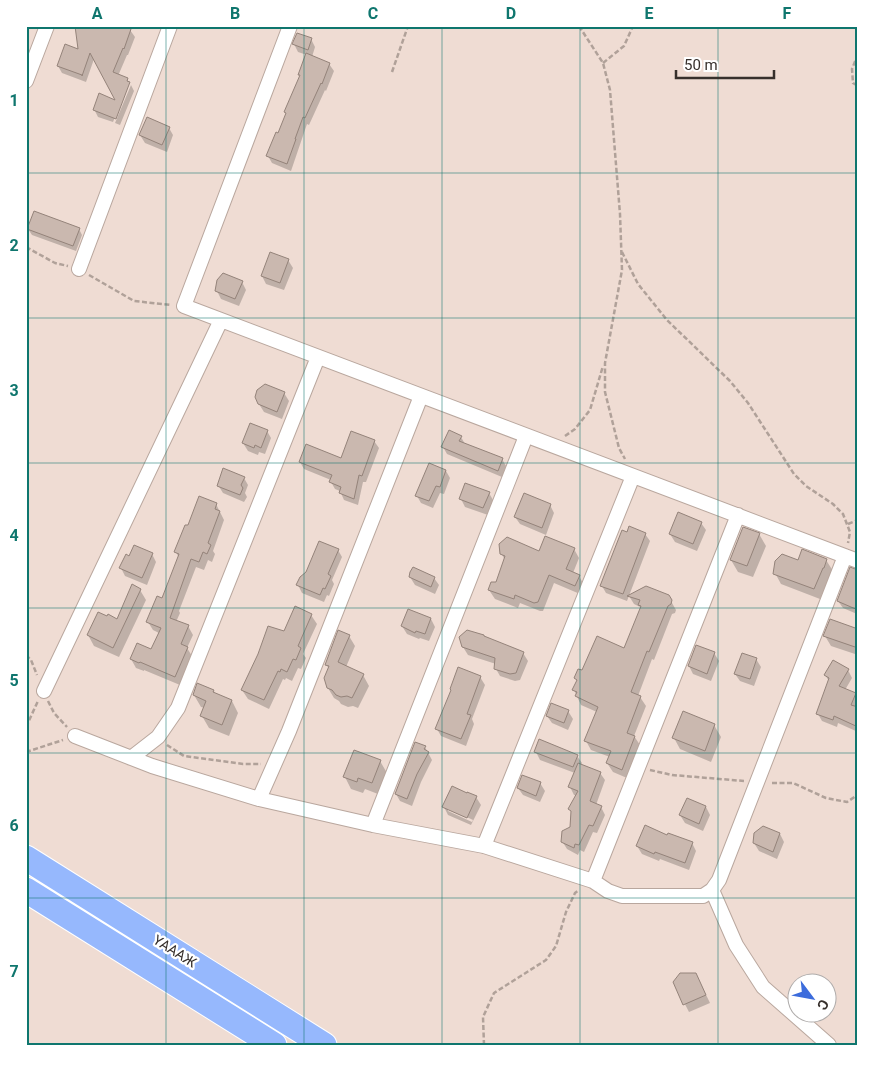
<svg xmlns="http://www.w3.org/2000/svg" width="884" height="1071" font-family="Roboto,sans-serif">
<rect width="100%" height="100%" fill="#efdcd3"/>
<path fill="#0003" fill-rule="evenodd" d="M130,30L135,37L128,55H127L118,76L127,79L130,85L129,83L113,122L98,117L94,109L118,102L94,59L86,82L62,73L58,66L80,51Z
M311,39L315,47L312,57L329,64L334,71L326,91L325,90L309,125L307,124L291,171L272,163L268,156L279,134L287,114L285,111L301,77L300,74L307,55L298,52L294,44Z
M131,85L134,91L120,125L115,123Z
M169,128L173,135L167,152L145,143L140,135Z
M28,229H79L82,235L76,251L32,235Z
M288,260L293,268L284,290L266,284L262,276Z
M242,282L246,290L239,306L221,299L217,291Z
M284,393L289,401L282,419L264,412L259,404Z
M267,431L271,438L265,454L259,452L258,455L248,451L243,443Z
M461,437L465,444L502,459L506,466L502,477L447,454L443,447Z
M374,441L379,448L366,482H363L358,505L344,500L340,491L335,489L331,482V480L304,469L300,462L342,460Z
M446,471L450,478L444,494L440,493L433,508L421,503L417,496Z
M244,478L248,485L245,493L247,497L244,502L223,493L218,485Z
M489,493L493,500L488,515L465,507L461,499Z
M216,504L224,520L213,551L215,554L212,562L208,560L204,570L196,567L179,611L180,613L176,622L188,626L193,635L187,648L192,656L180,685L144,670V671L136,668L131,659L151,650L159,633L153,630L148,622L163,600L179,558L176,552L189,526Z
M550,505L554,513L546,535L520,524L515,517Z
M701,523L706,530L697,551L675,542L670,534Z
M645,534L650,541L627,601L606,593L602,586Z
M759,534L766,546L753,577L738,572L731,560Z
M574,549L579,558L573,573L579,576L584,585L580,594L554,583L543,611H540L520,603L518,608L495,599L489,590L497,583L505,560L501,553H539Z
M338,550L342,557L332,580L334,584L329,596L327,595L324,602L302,593L298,585Z
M152,554L156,562L147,585L125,576L121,568L129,558Z
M826,560L833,571L830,578H829L820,599L781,584L775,573L799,562Z
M858,571V614H857L843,608L838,601Z
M410,577L434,578L439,585L435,594L415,585Z
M140,590L146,600L119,657L94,646L88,635L117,620Z
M629,596H668L676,610L675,613L672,614L654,660L652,659L638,696L640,697L646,706L634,736L640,745L627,778L613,772L607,763L610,757L591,750L586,741L597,712L581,705L574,690L577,681L576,678L582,672L624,649L641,608L640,607L634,604Z
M409,610L431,619L435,627L429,641L420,638L419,639L407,634L402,626Z
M311,615L317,624L303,654L306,658L301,669L298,668L292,681L286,678L285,680L283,679L269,709L248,699L242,690L284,632Z
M858,630V655L831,646L825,636Z
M349,636L355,646L346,667L363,675L369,686L358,708L353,706L348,707L341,704L339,701L334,698L328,688L329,669L326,664Z
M463,647L523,653L528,661L520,680L515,681L500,676L496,669V664L468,655Z
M714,653L719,661L711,681L693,674L689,666Z
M756,659L761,667L754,686L740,681L735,674Z
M848,670L852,678L845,690L855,694L858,698L857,708L858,709V732L838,723L837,727L822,721L818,714L829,681L825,675Z
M480,677L485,685L472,719L474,724L466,746L441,736L437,729Z
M198,685L214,691L215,694L232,701L238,713L229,736L209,728L202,716L205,708L201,707L194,695Z
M568,711L573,719L568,730L552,723L547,716Z
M714,725L721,737L711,762L680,749L674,738Z
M425,747L432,760L421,782L412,806L400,801L396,794Z
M536,752L577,756L582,763L581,765L600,773L605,780L596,805L601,807L605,815L597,833L593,832L584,852L580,850L578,855L567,849L562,841L571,828L572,814L570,809L577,796L574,795L570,787L575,773L540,760Z
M380,761L387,773L378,794L365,789L363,793L351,789L345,777Z
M540,783L545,791L540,802L523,795L518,788Z
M476,797L481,805L471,825L448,815L444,807ZM448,808L473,820L472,822L448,811Z
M687,799L706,807L710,815L703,831L685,823L680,815Z
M763,828L780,834L784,842L777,859L759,851L754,843Z
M668,836L692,843L696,851L689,870L660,859L659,861L642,854L637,846Z
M696,974L710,1003L689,1012L674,983Z"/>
<path fill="#cab8af" stroke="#94837a" d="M75,26H123L131,29L124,49L123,48L113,72L128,78L127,81L130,82L116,119L93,110L99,93L115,100L90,53L82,76V75L57,66L65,44L78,49Z
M297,33L312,38L308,50L292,44Z
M306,53L330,63L322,84L321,83L305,118L303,117L295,139H296L287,164L266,156L276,132L278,133L286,113L284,112L300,75H298Z
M147,117L170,127L162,145L139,135Z
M34,211L80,228L73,246L27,229Z
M270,252L289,259L280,283L261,276Z
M223,273L243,281L235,299L215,291L217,280Z
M265,384L285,392L277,412L258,404L255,397L257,390Z
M250,423L268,430L261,448L255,445L254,448L242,443Z
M449,430L462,436L459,441L503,458L498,471L441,447Z
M351,431L375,440L362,476L359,475L354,499L339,493L341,487L329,482L332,475L299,462L306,444L341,458Z
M429,463L446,470L440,487L436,486L429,501L415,496Z
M223,468L245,477L241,485L243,488L240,495L217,486Z
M465,483L490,492L483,508L459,499Z
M524,493L551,504L542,528L514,517Z
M199,496L217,503L215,509L220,511L208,543L211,545L207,554L203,552L199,562L191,559L170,618L189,625L181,644L188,647L175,677L140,662L139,663L130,659L137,643L151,649L161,628L146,622L157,596L162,598L179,554L174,552L185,525H188Z
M678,512L702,522L693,544L669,534Z
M629,526L646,533L623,594L600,586L622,530L627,532Z
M743,527L760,533L747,566L730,560Z
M545,536L575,548L566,569L580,575L575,586L549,575L538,602L534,603L515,595L514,599L488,590L491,582H496L505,556L500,554L499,544L507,537L539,551Z
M319,541L339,549L328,574L331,576L325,589L323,588L320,595L296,585L300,577L306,572Z
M134,545L153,553L142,578L119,568L126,554L129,556Z
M802,549L827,559L824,568H823L814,589L773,574L775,561L782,554L798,560Z
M413,567L435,577L431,587L409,577L410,572Z
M850,567L858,570V610L837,601Z
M132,584L141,589L113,648L87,635L98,612L107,616L108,614L117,619Z
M646,586L669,595L672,600L671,604L668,606L649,652L647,651L631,692L641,696L627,733L635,736L622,770L606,763L611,751L584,741L598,707L575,696L577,692L572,690L577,680L574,678L578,669L582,670L597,636L624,648L641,606L638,605L640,600L627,596Z
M295,606L312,614L298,646L301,648L296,660L293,659L287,672L281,669L280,672L278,671L264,700L241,690L258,654L268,626L284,631Z
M408,609L431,618L425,634L416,631L415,633L401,626Z
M830,619L858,629V648L823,636Z
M338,630L350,635L338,662L364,674L352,698L347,696L341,697L336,695L332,690L327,688L324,678L329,666L325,665Z
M467,630L484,635V636L524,652L516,673L510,674L494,669L495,658L462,647L459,637Z
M696,645L715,652L707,674L688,666Z
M742,653L757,658L750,679L734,674Z
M833,660L849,669L839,686L856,693L851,705L858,707V727L834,716L833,720L816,714L829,678L824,675Z
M458,667L481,676L467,714L471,715L461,739L435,729L451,690L450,689Z
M197,683L214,690L213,692L232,700L222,725L200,716L206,701L193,695Z
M551,703L569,710L564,723L546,716Z
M683,711L715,724L705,751L672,738Z
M539,739L578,755L573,767L534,752Z
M415,742L426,746L424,749L429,752L417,774L407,799L395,794Z
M354,750L381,760L372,783L358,778L357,782L343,777Z
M578,763L601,772L590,801L602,806L593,826L589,825L579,845L575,844L574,848L561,842L562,831L570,827L571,811L568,809L578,791L568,787Z
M522,775L541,782L536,796L517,788Z
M452,786L467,793V792L477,796L467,818L442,807Z
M687,798L706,806L699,824L679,815Z
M645,825L667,835L668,833L693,842L685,863L655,852L654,854L636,846Z
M763,826L780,833L773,852L753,843L754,833Z
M680,973H696L706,995L683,1005L673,982Z"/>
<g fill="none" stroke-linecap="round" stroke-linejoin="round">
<g stroke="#b9a79e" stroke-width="16">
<path id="minor" d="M290,26L184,306L858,561
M26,81L47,26
M79,269L170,26
M44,691L221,320
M75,736L152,766L259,799L373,825L484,846L593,881L608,891L622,896H703L712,890L719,880L845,556
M131,758L158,737L178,708L318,357
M259,799L289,731L421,396
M373,825L526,436
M484,846L633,476
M593,881L738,515
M712,890L736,945L763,987L829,1045"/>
</g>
<g stroke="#fff" stroke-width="27">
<path id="motorway" d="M26,858L324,1045
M26,890L274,1045"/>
</g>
<path stroke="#b0a199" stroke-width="2.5" stroke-dasharray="5 2.5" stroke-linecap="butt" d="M579,26L603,63L610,90L620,214L622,270L605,363V392L619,448L625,459
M858,54L852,69L853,83L858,86
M603,63L624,46L633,26
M392,72L408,26
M26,247L55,263L68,266
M622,252L638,284L667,320L730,381L748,403L794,474L806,486L833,504L843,514L850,532L848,543
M89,275L134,301L171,305
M565,436L575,429L590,410L603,366
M848,524L858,520
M26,655L31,660L37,675
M48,701L54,713L67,727
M26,727L38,701
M167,745L184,756L243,764H261
M26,752L63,740
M650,770L672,775L744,781
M772,783H793L826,798L847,802L856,796L858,793
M484,1045L483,1017L494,993L546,960L556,946L566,912L575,893L579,890"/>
<use href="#minor" stroke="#fff" stroke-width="14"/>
<use href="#motorway" stroke="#96b8fd" stroke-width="25"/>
</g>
<path fill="none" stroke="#0f766e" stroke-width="1" stroke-opacity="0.55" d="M166,26V1045M304,26V1045M442,26V1045M580,26V1045M718,26V1045M26,173H858M26,318H858M26,463H858M26,608H858M26,753H858M26,898H858"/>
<g text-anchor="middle" stroke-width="4.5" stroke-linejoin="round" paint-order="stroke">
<g font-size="14" fill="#37302c" stroke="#fff">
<text transform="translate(175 951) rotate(32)" y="5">ҮАААЖ</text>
</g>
</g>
<rect width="884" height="1071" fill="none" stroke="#ffffff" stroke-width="55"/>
<g transform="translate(812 998) rotate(122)"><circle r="24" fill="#ffffff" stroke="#afacab"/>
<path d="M0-4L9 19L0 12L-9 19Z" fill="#3c6cdc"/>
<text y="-8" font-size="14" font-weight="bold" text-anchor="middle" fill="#37302c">С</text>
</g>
<path d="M676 70v8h98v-8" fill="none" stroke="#37302c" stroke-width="2.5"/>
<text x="684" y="70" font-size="15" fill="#37302c" stroke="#ffffff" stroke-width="4" paint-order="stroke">50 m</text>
<rect x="28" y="28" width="828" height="1016" fill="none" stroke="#0f766e" stroke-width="2"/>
<g font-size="16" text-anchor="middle" font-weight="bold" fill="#0f766e">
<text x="97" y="19">A</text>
<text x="235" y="19">B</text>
<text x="373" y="19">C</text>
<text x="511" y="19">D</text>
<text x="649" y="19">E</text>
<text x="787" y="19">F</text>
<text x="14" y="106">1</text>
<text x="14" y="251">2</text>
<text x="14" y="396">3</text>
<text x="14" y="541">4</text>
<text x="14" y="686">5</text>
<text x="14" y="831">6</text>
<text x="14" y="977">7</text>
</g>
</svg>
